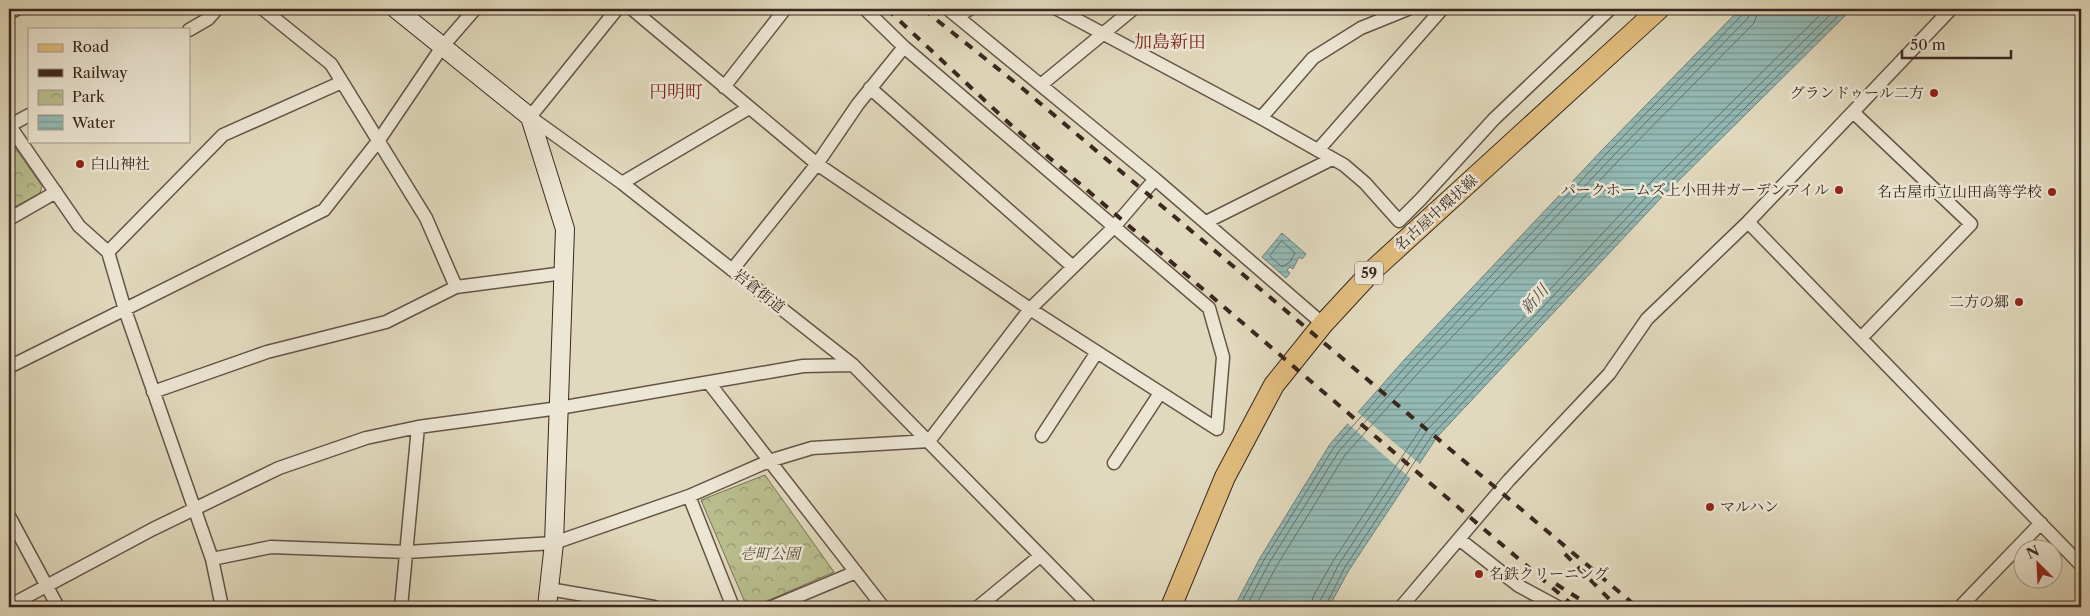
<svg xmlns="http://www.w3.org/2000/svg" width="2090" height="616" font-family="'Libre Caslon Text','Noto Serif JP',serif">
<defs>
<pattern id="park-crowns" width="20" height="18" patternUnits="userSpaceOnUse" patternTransform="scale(1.25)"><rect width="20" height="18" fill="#b9be8d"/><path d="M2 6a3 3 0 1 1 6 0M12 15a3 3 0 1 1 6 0" fill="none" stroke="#979a73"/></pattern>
<pattern id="water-rules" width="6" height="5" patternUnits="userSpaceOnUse" patternTransform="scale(1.25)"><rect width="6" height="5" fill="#94bab5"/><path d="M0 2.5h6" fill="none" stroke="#7a9793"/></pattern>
</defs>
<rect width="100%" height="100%" fill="#e1d9bd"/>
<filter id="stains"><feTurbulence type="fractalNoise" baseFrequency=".004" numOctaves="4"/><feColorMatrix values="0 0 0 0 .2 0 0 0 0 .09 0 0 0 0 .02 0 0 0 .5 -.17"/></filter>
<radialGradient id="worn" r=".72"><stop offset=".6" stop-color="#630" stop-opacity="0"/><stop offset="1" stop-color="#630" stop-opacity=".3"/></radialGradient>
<path fill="url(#park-crowns)" stroke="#7a7256" d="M9,139L42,186L40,193L9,210Z
M765,475L834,572L753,607H747L701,500Z"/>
<path fill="url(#water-rules)" stroke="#707f79" d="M1740,9H1852L1659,200L1437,437L1349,570L1329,607H1234L1260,558L1330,444L1405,359L1605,147Z
M1282,233L1306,254L1302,259L1299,257L1293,269L1290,267L1287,270L1290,273L1286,278L1262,257Z"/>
<path fill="#e1d9bd" d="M1356,411L1421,465L1411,479L1346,422Z"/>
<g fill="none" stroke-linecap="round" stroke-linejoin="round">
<path stroke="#67706a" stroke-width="1" d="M1282,241L1295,253L1290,262L1282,267L1270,256Z
M1239,607L1264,560L1334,447L1409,363L1609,151L1743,14L1745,9
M1246,607L1269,563L1339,451L1414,367L1614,155L1748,18L1751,9
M1255,607L1276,567L1345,455L1419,372L1619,160L1754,23L1759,9
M1311,607L1313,597L1333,561L1423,425L1646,187L1826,9
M1319,607L1320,601L1339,564L1428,429L1651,192L1836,9
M1325,607L1345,567L1433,434L1656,196L1845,9"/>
<g stroke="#645446" stroke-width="15">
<path id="street" d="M263,9L331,64L426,218L456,287
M617,9L530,117L622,183L853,365L1091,607
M632,9L817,164L1030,309L1217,429L1223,357L1209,308L904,47L865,9
M948,9L1155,179L1323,324
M1057,9L1261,118L1344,165L1365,183L1399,221L1421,199L1494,119L1610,9
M9,13L17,9
M957,16L970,9
M189,30L208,19L217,9
M1042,84L1133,9
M724,87L785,9
M870,88L1072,266
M1853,112L1971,224L1861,338
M1261,118L1313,58L1361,28L1408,9
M9,125L79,226L108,252L125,310L212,559L222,607
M9,126L29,115
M1319,149L1442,9
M622,183L749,108
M9,219L56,192
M1206,222L1332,159
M1748,222L2081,565
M108,252L223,135L342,82
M732,270L817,164L858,104L904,47
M9,367L324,210L379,140L442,47L475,9
M709,383L883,607
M153,392L267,352L386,322L456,287L564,273
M1042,436L1097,352
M1114,463L1160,393
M689,496L733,607
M9,516L58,607
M1459,539L1519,586L1558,607
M212,559L271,547L407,552L554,543L689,496L769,461L812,448L929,441L1030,309L1114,227L1155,179
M549,589L654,607
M9,606L153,529L279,468L366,438L418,427L559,408L803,366L853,365
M401,607L418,427
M772,607L856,572
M978,607L1040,556
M1401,607L1509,480L1609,374L1647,319L1748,222L1951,9
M1960,607L2041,523"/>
</g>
<g stroke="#3a271f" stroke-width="20">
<path id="secondary" d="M396,9L530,117L565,229L554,543L547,607"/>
</g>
<g stroke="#3a271f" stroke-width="22">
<path id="primary" d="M1171,607L1225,477L1274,385L1323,324L1372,271L1659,9"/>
</g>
<use href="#street" stroke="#ece6d4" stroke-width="12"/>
<use href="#secondary" stroke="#ece6d4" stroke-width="18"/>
<use href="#primary" stroke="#e0bc7e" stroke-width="20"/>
<path stroke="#3a271f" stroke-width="4" stroke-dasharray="9 9" stroke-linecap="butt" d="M887,9L1011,125L1575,607
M923,9L1022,88L1637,607
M1565,554L1617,607
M1556,584L1592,607"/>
</g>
<g fill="#8f2418" stroke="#ece6d4" stroke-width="2">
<circle cx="1934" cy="93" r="5"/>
<circle cx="80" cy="164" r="5"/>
<circle cx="1839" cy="190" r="5"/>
<circle cx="2052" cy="192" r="5"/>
<circle cx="2019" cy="302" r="5"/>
<circle cx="1710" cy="507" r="5"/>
<circle cx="1479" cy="574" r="5"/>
</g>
<g text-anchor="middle" stroke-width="5" stroke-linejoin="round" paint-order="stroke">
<rect fill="#ece6d4" stroke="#6f6055" stroke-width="1" x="1355" y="261.5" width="28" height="23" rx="4"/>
<g font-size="14" font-weight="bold" fill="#3a271f">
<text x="1369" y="278">59</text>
</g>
<g font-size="15" fill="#3a271f" stroke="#ece6d4" text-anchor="end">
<text x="1924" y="98">グランドゥール二方</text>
<text x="90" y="169" text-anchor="start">白山神社</text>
<text x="1829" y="195">パークホームズ上小田井ガーデンアイル</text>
<text x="2042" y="197">名古屋市立山田高等学校</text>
<text x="2009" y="307">二方の郷</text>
<text x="1720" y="512" text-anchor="start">マルハン</text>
<text x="1489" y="579" text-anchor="start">名鉄クリーニング</text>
</g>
<g font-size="15" fill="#3a271f" stroke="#ece6d4">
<text transform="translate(1436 213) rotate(-42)" y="5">名古屋中環状線</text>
<text transform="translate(759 291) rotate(38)" y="5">岩倉街道</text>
</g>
<g font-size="15" font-style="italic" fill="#5a4d3a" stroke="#ece6d4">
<text x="770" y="559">壱町公園</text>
</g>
<g font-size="16" font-style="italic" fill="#504c44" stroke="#ece6d4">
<text transform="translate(1534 299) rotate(-48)" y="6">新川</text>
</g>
<g font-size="18" fill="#7a1f14" stroke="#ece6d4">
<text x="1170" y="48">加島新田</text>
<text x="676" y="98">円明町</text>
</g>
</g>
<rect width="2090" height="616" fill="none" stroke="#e1d9bd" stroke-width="30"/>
<rect x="10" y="10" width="2070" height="596" fill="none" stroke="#3a271f" stroke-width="2.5"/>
<rect x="15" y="15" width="2060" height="586" fill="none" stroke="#3a271f"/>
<rect x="28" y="28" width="162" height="115" fill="#ece6d4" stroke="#a59a8c"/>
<rect x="38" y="44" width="25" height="8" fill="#e0bc7e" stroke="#a59a8c"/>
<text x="72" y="52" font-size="15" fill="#3a271f">Road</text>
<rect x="38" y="69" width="25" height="8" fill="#3a271f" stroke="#a59a8c"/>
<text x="72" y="78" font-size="15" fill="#3a271f">Railway</text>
<rect x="38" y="90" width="25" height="15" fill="url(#park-crowns)" stroke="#a59a8c"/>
<text x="72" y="102" font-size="15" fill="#3a271f">Park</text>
<rect x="38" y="115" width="25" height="15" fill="url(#water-rules)" stroke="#a59a8c"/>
<text x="72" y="128" font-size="15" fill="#3a271f">Water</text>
<g transform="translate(2038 564) rotate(336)"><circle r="24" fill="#ece6d4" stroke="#a59a8c"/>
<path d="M0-4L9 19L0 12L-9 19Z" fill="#8f2418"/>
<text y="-8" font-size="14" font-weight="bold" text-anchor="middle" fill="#3a271f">N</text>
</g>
<path d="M1902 50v8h109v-8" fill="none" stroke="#3a271f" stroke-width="2.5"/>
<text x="1910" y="50" font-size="15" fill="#3a271f" stroke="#ece6d4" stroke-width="4" paint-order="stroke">50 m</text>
<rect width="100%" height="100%" filter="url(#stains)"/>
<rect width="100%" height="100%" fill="url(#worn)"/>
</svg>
